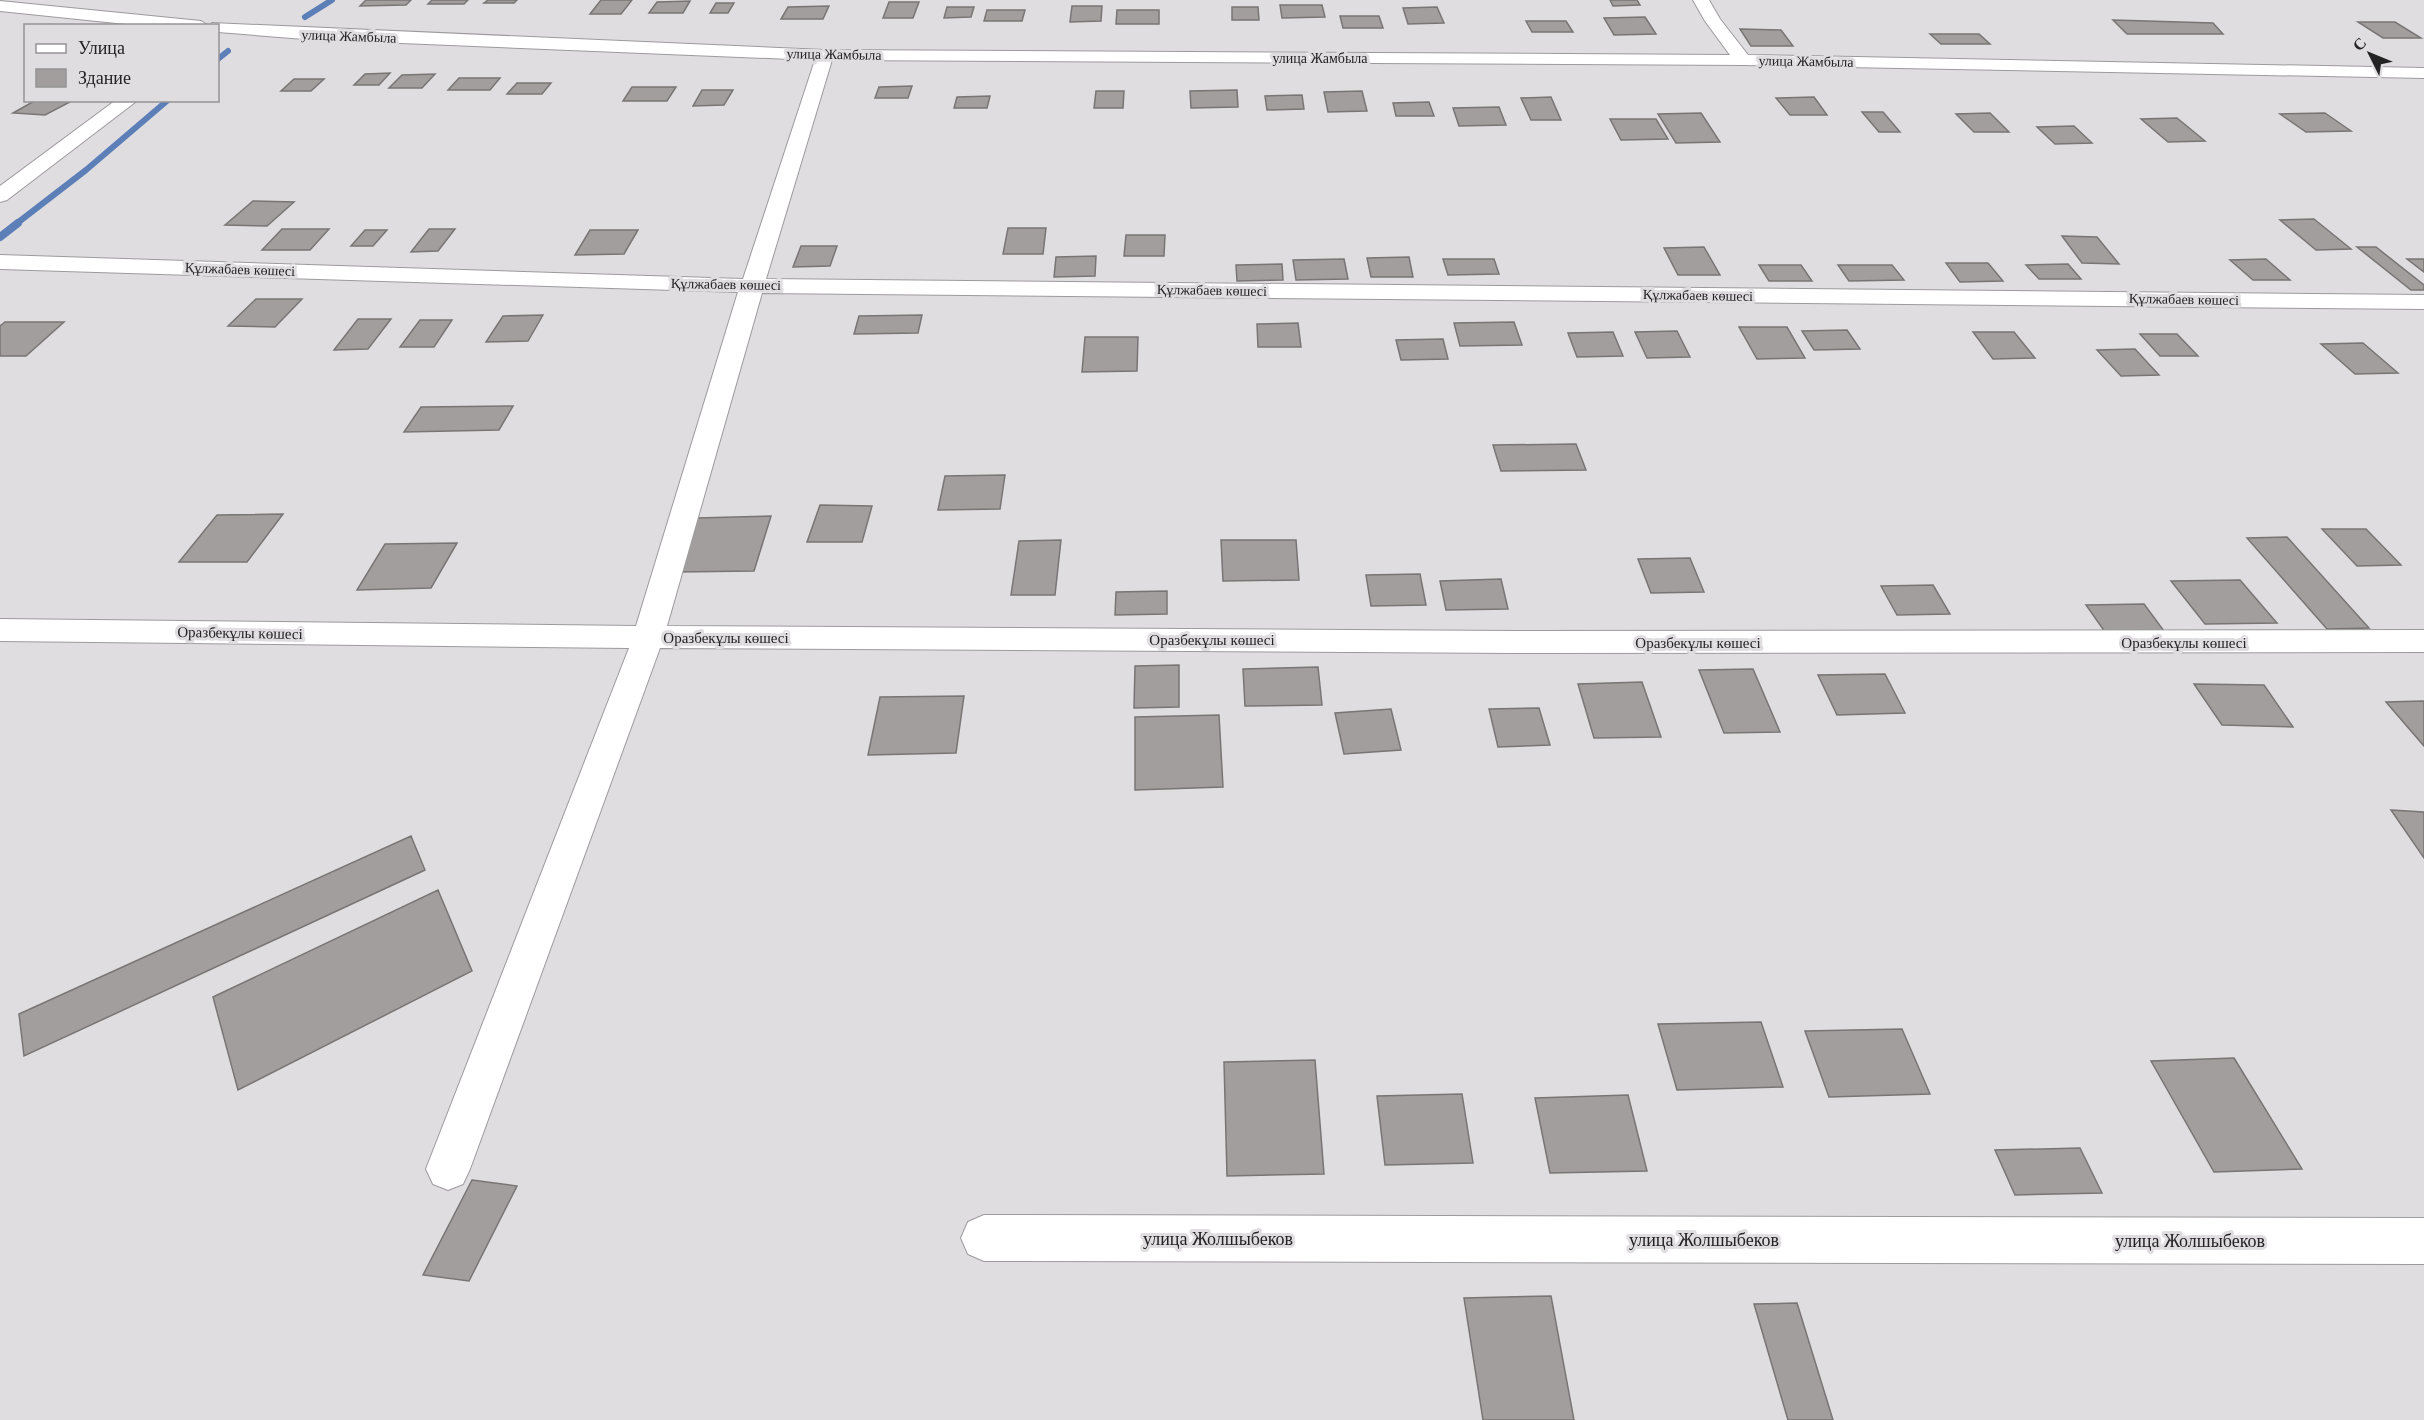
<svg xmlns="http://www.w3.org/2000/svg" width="2424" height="1420" font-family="'Times New Roman',serif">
<rect width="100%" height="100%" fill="#e0dde1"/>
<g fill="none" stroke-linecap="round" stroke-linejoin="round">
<path stroke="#5d7fb8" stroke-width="6" d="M305,17L332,0
M218,59L228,51
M16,224L86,170L168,100"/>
<path stroke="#5d7fb8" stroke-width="8" d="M0,237L18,223"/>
</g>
<path fill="#a39e9e" stroke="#797574" stroke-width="1.5" d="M366,0H411L406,5L360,6Z
M432,0H468L464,4H428Z
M488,0H517L514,3H484Z
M601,0H632L621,14H590Z
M1610,0H1637L1640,5L1613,6Z
M690,1L683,13H649L657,2Z
M889,2H919L913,18H883Z
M716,3H734L728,13H710Z
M1280,5H1322L1325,17L1282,18Z
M829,6L823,19H781L788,7Z
M1072,6H1102L1101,21L1070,22Z
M947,7H974L971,17L944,18Z
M1232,7H1258L1259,20H1232Z
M1437,7L1444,23L1408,24L1403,8Z
M987,10H1025L1022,21H984Z
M1117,10H1159V24H1116Z
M1340,16H1379L1383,28H1343Z
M1645,17L1656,34L1614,35L1604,18Z
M2113,20L2213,23L2223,34H2127Z
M1526,21H1566L1573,32H1532Z
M2358,22H2395L2421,38H2383Z
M1740,29L1781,30L1793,46H1751Z
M1930,34H1979L1990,44H1941Z
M390,73L379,85H354L365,74Z
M435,74L422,88H389L402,75Z
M459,78H500L490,90H448Z
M294,79H324L311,91H281Z
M517,83H551L542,94H507Z
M912,86L908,98H875L879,87Z
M632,87H676L667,101H623Z
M702,90H733L724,105L693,106Z
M1237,90L1238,107L1191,108L1190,91Z
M1096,91H1124L1123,108H1094Z
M1362,91L1367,111L1328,112L1324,92Z
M1302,95L1304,109L1267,110L1265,96Z
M990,96L987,108H954L957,97Z
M1551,97L1561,120H1531L1521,98Z
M1814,97L1827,115H1790L1776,98Z
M36,100H55L70,102L45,115L13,113Z
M1429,102L1434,116H1396L1393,103Z
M1499,107L1506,125L1459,126L1453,108Z
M1862,112H1883L1900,132H1879Z
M1701,113L1720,142L1676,143L1658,114Z
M1990,113L2009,132H1974L1956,114Z
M2325,113L2351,131L2306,132L2280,114Z
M2177,118L2205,141L2168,142L2141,119Z
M1610,119H1656L1668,139L1621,140Z
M2074,126L2092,143L2055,144L2037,127Z
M253,201L294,202L267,226L225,225Z
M2314,219L2351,249L2316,250L2280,220Z
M1008,228H1046L1043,254H1003Z
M282,229H329L310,250H262Z
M429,229H455L438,251L411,252Z
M365,230H387L373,246H351Z
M590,230H638L624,254L575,255Z
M1126,235H1165L1164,256H1124Z
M2062,236L2097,237L2119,264L2082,263Z
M801,246H837L830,266L793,267Z
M1704,247L1720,275H1678L1664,248Z
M2357,247H2376L2424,285V290H2411Z
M1096,256L1095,276L1054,277L1056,257Z
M1409,257L1413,277H1371L1367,258Z
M1344,259L1348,279L1296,280L1293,260Z
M1443,259H1494L1499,274L1448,275Z
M2266,259L2290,280H2253L2230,260Z
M2407,259H2424V272Z
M1946,263H1988L2003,281L1960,282Z
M1282,264L1283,280L1237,281L1236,265Z
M2068,264L2081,279H2039L2026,265Z
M1759,265H1801L1812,281H1769Z
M1838,265H1892L1904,280L1849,281Z
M256,299H302L275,327L228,326Z
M543,315L528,341L486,342L503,316Z
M922,315L918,333L854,334L859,316Z
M358,319H391L368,349L334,350Z
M420,320H452L434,347H400Z
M5,322H64L26,356H0V326Z
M1514,322L1522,345L1460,346L1454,323Z
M1298,323L1301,347H1258L1257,324Z
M1739,327H1787L1805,358L1757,359Z
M1847,330L1860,349L1814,350L1802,331Z
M1677,331L1690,357L1647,358L1635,332Z
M1613,332L1623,356L1577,357L1568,333Z
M1973,332H2014L2035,358L1993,359Z
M2140,334H2177L2198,356H2160Z
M1085,337H1138L1137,371L1082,372Z
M1443,339L1448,359L1401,360L1396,340Z
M2363,343L2398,373L2355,374L2321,344Z
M2135,349L2159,375L2121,376L2097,350Z
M513,406L499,430L404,432L421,407Z
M1576,444L1586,470L1501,471L1493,445Z
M1005,475L1000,509L938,510L945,476Z
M820,505L872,506L862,542H807Z
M283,514L247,562H179L217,515Z
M771,516L754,571L677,572L697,518Z
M2322,529H2366L2401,565L2357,566Z
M2287,537L2369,628L2327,629L2247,538Z
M1061,540L1055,595H1011L1019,541Z
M1221,540H1296L1299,580L1223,581Z
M457,543L431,588L357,590L385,544Z
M1690,558L1704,592L1651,593L1638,559Z
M1420,574L1426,605L1371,606L1366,575Z
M1501,579L1508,609L1446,610L1440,581Z
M2240,580L2277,623L2205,624L2171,581Z
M1933,585L1950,614L1897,615L1881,586Z
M1167,591V614L1115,615L1116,592Z
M2144,604L2164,631L2105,632L2086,605Z
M1179,665V707L1134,708L1135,666Z
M1318,667L1322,705L1245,706L1243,669Z
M1753,669L1780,732L1724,733L1699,670Z
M1885,674L1905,713L1837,715L1818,675Z
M1642,682L1661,737L1594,738L1578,684Z
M2194,684L2264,685L2293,727L2222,725Z
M964,696L956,753L868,755L880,697Z
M2424,701V746L2386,702Z
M1539,708L1550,745L1498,747L1489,709Z
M1391,709L1401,750L1344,754L1335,713Z
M1219,715L1223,787L1135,790V717Z
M2391,810L2424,812V858Z
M411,836L425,870L24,1056L19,1014Z
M438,890L472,971L238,1090L213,997Z
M1761,1022L1783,1087L1677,1090L1658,1024Z
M1902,1029L1930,1094L1829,1097L1805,1031Z
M2234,1058L2302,1169L2214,1172L2151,1061Z
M1315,1060L1324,1174L1227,1176L1224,1062Z
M1462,1094L1473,1163L1385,1165L1377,1096Z
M1628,1095L1647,1171L1550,1173L1535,1098Z
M2080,1148L2102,1193L2015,1195L1995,1150Z
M472,1180L517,1186L469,1281L423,1275Z
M1551,1296L1574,1420H1483L1464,1298Z
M1797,1303L1833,1420H1788L1754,1304Z"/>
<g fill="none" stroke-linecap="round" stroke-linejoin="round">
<g stroke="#9d9a9d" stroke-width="2">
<path id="minor" d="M1693,0H1709L1720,19L1748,55L2424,68V78L1743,65L832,60L766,279L2424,295V309L762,293L667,626L1515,631L2424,630V652L1515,653L660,648L470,1169L463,1184L448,1190L433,1184L426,1169L629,648L0,641V619L636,626L738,292L0,269V255L743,279L815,60L304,39L218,32V26H211L212,23L825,50L1730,55L1705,21Z
M0,1L201,21L209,26H145L0,11Z
M116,100H138L7,200L0,202V186Z
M984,1215L2424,1218V1264L984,1261L968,1254L961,1238L968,1222Z"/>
</g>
<use href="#minor" fill="#fff" fill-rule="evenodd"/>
</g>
<g text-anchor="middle" stroke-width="6" stroke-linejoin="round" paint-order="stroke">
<g font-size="14" fill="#242324" stroke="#e0dde1">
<text transform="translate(349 36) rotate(2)" y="5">улица Жамбыла</text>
<text transform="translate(834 54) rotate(1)" y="5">улица Жамбыла</text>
<text x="1320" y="63">улица Жамбыла</text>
<text transform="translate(1806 61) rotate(1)" y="5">улица Жамбыла</text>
<text transform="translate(240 269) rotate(2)" y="5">Құлжабаев көшесі</text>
<text transform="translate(726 284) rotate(1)" y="5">Құлжабаев көшесі</text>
<text transform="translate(1212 290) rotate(1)" y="5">Құлжабаев көшесі</text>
<text transform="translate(1698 295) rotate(1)" y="5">Құлжабаев көшесі</text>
<text transform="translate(2184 299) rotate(1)" y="5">Құлжабаев көшесі</text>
</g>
<g font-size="15" fill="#242324" stroke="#e0dde1">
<text transform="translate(240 633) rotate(1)" y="5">Оразбекұлы көшесі</text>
<text x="726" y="643">Оразбекұлы көшесі</text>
<text x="1212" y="645">Оразбекұлы көшесі</text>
<text x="1698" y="648">Оразбекұлы көшесі</text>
<text x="2184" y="648">Оразбекұлы көшесі</text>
</g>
<g font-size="18" fill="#242324" stroke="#e0dde1">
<text x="1218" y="1245">улица Жолшыбеков</text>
<text x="1704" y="1246">улица Жолшыбеков</text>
<text x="2190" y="1247">улица Жолшыбеков</text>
</g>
</g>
<rect x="24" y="24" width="195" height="78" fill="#e0dde1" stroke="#959395" stroke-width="1.5"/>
<rect x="36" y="44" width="30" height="9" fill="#ffffff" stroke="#959395" stroke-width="1.5"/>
<text x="78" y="54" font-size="18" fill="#242324">Улица</text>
<rect x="36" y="69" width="30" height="18" fill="#a39e9e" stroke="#959395" stroke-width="1.5"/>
<text x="78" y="84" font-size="18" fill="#242324">Здание</text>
<g transform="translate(2370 54) rotate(313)" stroke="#e0dde1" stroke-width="4.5" paint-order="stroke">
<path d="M0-4.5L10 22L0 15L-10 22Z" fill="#242324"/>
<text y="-9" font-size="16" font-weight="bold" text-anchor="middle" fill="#242324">С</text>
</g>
</svg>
